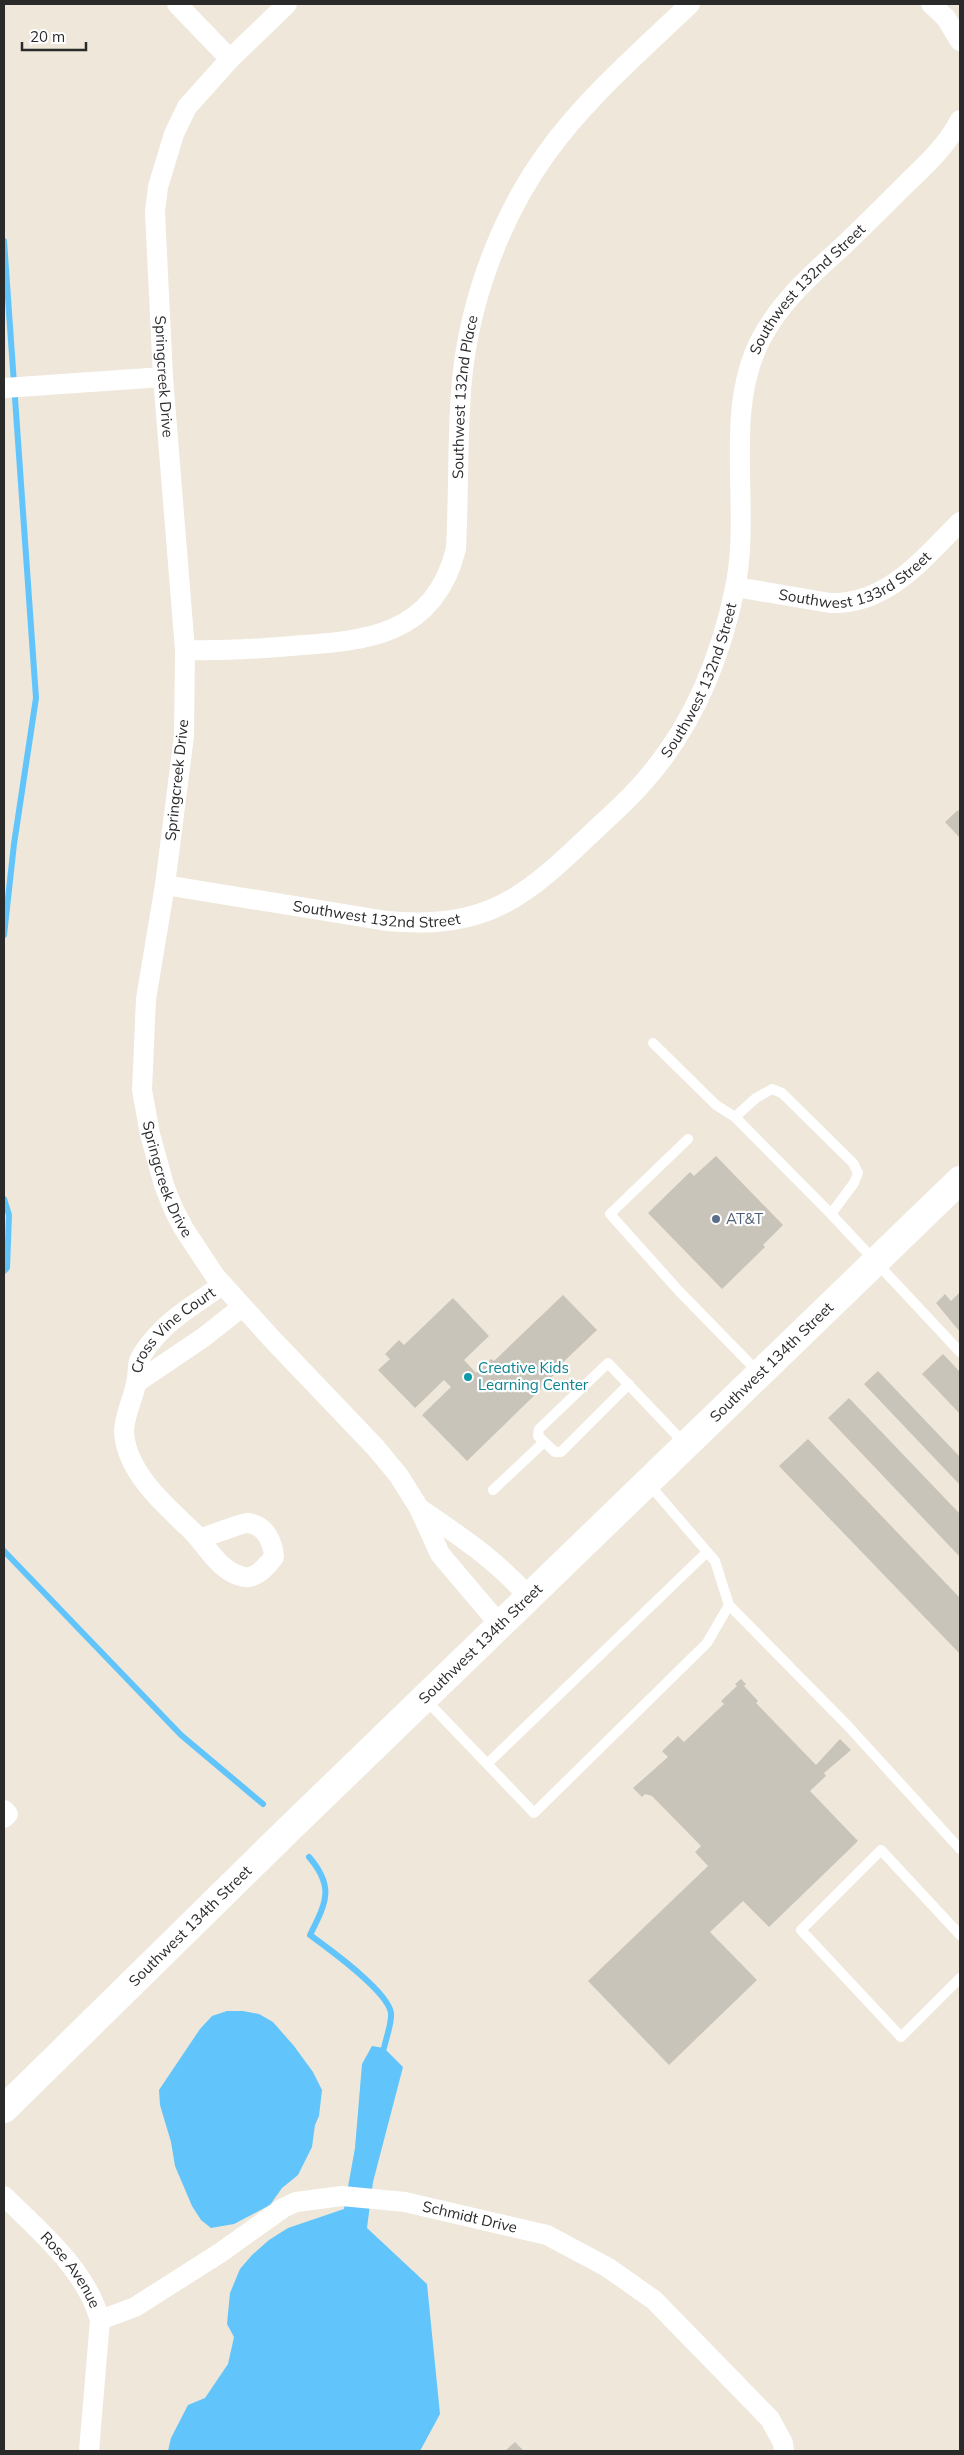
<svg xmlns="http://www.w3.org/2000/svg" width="964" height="2455" font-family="Mulish,sans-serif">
<rect width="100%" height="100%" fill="#eee7da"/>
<path fill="#61c5fb" d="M227,2011H243L259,2014L273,2022L294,2046L313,2072L322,2090L319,2116L315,2125L312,2147L298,2175L282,2188L270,2205L234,2224L211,2228L201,2220L192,2206L175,2166L171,2142L160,2105L159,2090L200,2029L212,2016Z
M372,2046L384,2048L403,2067L373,2182L367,2228L427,2284L440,2414L420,2451H168L171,2438L188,2405L205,2398L228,2364L234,2337L227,2324L230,2293L240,2269L252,2255L269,2240L288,2228L344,2209L355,2148L362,2064Z"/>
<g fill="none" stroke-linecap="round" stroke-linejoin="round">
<path stroke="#61c5fb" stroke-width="6" d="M4,241L36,698L14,844L4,935
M4,1199L9,1215L7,1268L4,1271
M4,1551L181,1735L263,1804
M309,1857C335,1887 326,1903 310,1935C329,1949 388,1991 391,2013C392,2023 386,2038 384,2048"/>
</g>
<path fill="#c9c4ba" d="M958,810L960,813V838L945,822Z
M716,1156L783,1225L763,1245L765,1247L722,1289L648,1213L690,1172L694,1176Z
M960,1292V1332L936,1303L945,1294L951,1301Z
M563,1295L597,1330L558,1367L560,1369L540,1388L541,1389L467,1461L422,1415L451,1387L444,1380L415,1408L378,1370L390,1359L385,1354L399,1340L404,1345L453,1298L489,1336L464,1360L476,1373L491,1359L494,1361Z
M943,1354L960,1372V1414L922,1374Z
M878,1371L960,1457V1485L864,1384Z
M849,1398L960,1514V1557L828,1418Z
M808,1439L960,1598L959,1653L779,1466Z
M741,1679L746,1684L744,1686L758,1701L756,1703L816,1765L840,1739L851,1750L824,1773L826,1776L810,1791L858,1841L769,1927L743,1901L710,1932L757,1980L669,2065L588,1981L708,1866L695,1852L701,1846L652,1796L645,1794L642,1797L633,1788L668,1757L662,1751L678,1736L684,1742L724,1704L721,1701L737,1686L735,1684Z
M515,2442L524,2451H505Z"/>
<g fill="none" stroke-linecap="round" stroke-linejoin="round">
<path stroke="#fff" stroke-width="10" d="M653,1043L716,1105L735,1117L831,1214L960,1352
M735,1117L756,1098L772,1089L782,1093L853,1163L858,1173L854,1183L831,1214
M688,1139L610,1214L678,1290L759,1373
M629,1384L561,1452H555L538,1436L539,1429L608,1363L686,1445
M648,1483L715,1561L729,1605L848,1726L960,1849
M493,1490L544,1442
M424,1698L534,1813L707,1643L729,1605
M487,1764L707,1552
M960,1935L881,1850L801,1930L901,2037L960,1978"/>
<g stroke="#fff" stroke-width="20">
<path d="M177,4L230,59"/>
<path id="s1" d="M287,4L230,59L187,107L174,134L158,187L155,212L163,377L185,650L184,736L165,885L146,999L142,1090L150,1134L164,1185L174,1210L184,1229L215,1276L271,1338L376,1448L399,1476L419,1508L440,1554L500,1625"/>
<path d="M931,4L946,18L960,41"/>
<path d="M4,388L163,377"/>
<path id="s2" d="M736,587L830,603C887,605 923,559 960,522"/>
<path id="s3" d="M185,650C220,651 256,649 291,646C367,641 434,636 456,549C459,492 457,435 462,379C470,300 500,218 546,154C586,98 641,51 690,4"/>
<path id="s4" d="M165,885L387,921C489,930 525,897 595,830C610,816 627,801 641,785C691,730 720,661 735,588C752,508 722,413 761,339C781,301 812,274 843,246C865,225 887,203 908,182C927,164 948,144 960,120"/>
<path d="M136,1383L204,1337L242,1307"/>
<path d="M419,1508C460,1536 496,1560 529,1597"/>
<path id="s5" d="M201,1538C209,1536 242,1523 247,1523C265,1524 273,1542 274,1557C267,1566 256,1579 244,1577C218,1572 206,1543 188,1527C162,1503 126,1470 124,1432C124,1416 133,1399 136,1384C138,1377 137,1368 139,1361C144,1349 155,1337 164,1328C180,1312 203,1299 222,1285"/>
<path d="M4,1810L8,1814L4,1818"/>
<path id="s6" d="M4,2196C40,2232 85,2268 100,2320L89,2451"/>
<path id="s7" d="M100,2320L135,2307L220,2253L283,2208L296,2202L342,2196L405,2202L547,2235L607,2267L654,2300L770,2419L783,2443L784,2451"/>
</g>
<path stroke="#fff" stroke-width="28" id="s8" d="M4,2109L288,1830L960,1180"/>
</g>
<circle fill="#5c6f8a" stroke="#fff" stroke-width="2" cx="716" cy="1219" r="5"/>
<circle fill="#0f9aa8" stroke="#fff" stroke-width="2" cx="468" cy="1377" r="5"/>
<g text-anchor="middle" stroke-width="4.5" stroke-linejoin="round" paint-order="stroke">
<g font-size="15" fill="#2a2a2a" stroke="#fff">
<text dy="5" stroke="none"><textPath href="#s4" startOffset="1068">Southwest 132nd Street</textPath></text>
<text dy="5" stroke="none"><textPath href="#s1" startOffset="419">Springcreek Drive</textPath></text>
<text dy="5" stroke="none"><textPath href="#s3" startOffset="468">Southwest 132nd Place</textPath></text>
<text dy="5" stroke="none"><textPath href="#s2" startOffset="126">Southwest 133rd Street</textPath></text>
<text dy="5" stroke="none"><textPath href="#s4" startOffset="648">Southwest 132nd Street</textPath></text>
<text transform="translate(177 780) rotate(-84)" y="5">Springcreek Drive</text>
<text dy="5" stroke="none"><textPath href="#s4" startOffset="214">Southwest 132nd Street</textPath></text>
<text dy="5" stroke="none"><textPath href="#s1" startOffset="1229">Springcreek Drive</textPath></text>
<text dy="5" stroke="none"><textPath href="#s5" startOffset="446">Cross Vine Court</textPath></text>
<text dy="5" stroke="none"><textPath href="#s8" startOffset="1071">Southwest 134th Street</textPath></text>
<text dy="5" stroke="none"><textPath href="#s8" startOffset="666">Southwest 134th Street</textPath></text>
<text dy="5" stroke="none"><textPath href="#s8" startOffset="261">Southwest 134th Street</textPath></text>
<text dy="5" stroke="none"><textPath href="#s7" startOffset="406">Schmidt Drive</textPath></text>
<text dy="5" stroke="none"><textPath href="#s6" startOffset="100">Rose Avenue</textPath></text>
</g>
<g font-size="15" fill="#4e5e75" stroke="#fff" text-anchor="start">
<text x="726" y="1224">AT&amp;T</text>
</g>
<g font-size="15" fill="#0d838f" stroke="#fff" text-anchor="start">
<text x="478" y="1373">Creative Kids<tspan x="478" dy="17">Learning Center</tspan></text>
</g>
</g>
<rect width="964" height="2455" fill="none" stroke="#2a2a2a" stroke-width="10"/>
<path d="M22 42v8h64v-8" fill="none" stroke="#2a2a2a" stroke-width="2.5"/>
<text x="30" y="42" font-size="15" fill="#2a2a2a" stroke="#ffffff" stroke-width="4" paint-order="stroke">20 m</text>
</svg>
